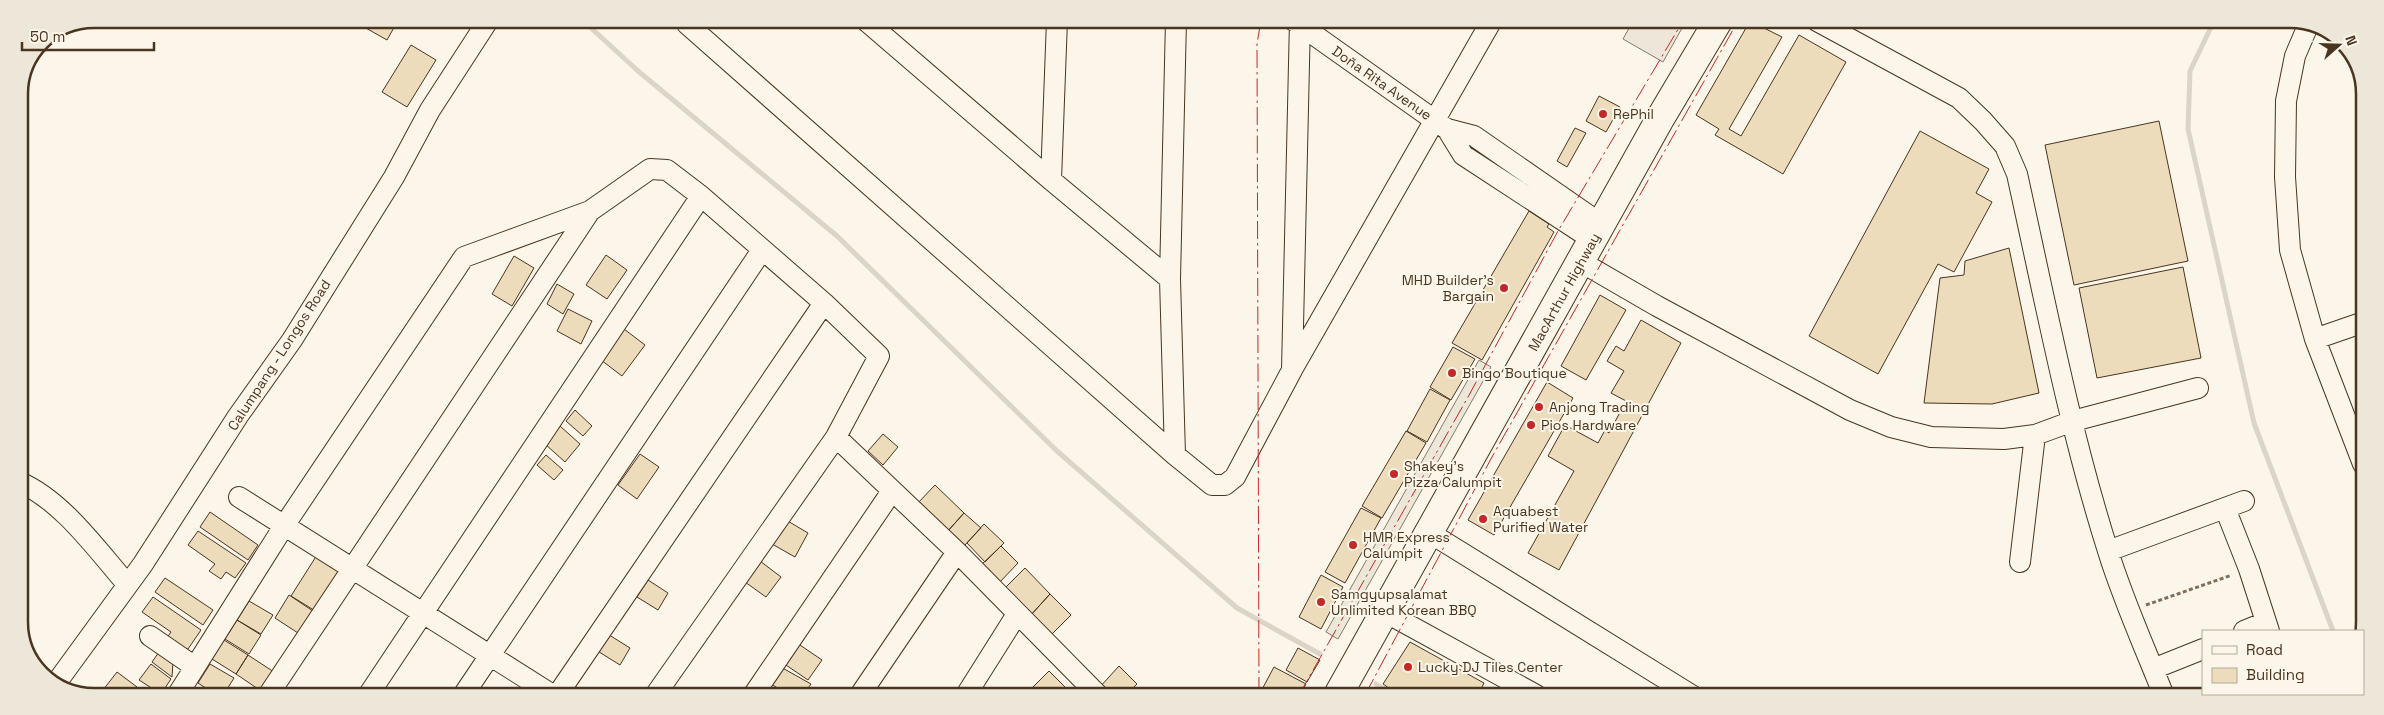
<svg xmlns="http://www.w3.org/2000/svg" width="2384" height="715" font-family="'Space Grotesk',sans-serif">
<rect width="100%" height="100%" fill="#fbf6e9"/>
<path fill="#ede6d9" stroke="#887966" d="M1633,21H1686L1663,62L1623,39Z"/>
<path fill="#ede7d9" stroke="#887966" d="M1479,360L1491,367L1338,639L1326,632Z"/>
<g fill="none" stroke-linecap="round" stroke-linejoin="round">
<path stroke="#dcd4c6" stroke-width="5" d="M594,19L590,27L638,71L837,236L1057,451L1237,608L1320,654
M2214,21L2190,71L2188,129L2254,423L2333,631
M1376,684L1393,695"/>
</g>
<path fill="#ecdcbc" stroke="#4a3520" d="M368,19H388L396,24L387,40L364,27Z
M1750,21L1782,37L1729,129L1741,136L1799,35L1846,62L1783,174L1715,135L1719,129L1696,115Z
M411,45L436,60L407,107L382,92Z
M1599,96L1620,107L1606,132L1586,121Z
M2159,121L2188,261L2074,285L2045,145Z
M1575,128L1586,133L1567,167L1557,161Z
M1920,131L1989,169L1976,193L1992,202L1954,272L1938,264L1878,374L1809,336Z
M1529,211L1549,224L1547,227L1554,232L1482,360L1452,343Z
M2009,248L2039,393L1992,404L1924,403L1940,278L1964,275L1965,261Z
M606,255L627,270L607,299L586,285Z
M514,256L534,268L512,306L492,294Z
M2183,267L2201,358L2097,378L2079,288Z
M557,284L574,294L563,314L547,304Z
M1600,295L1626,310L1586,380L1561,366Z
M568,309L592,321L581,344L557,331Z
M1641,320L1681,343L1559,570L1528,553L1574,471L1548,456L1565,425L1598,443L1605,430L1609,433L1626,401L1611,393L1624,371L1607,361L1616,346L1624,351Z
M624,329L645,345L622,376L601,360Z
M1453,347L1475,359L1451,400L1430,387Z
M1547,382L1573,398L1494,535L1468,520Z
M1430,389L1450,400L1427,442L1407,431Z
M575,410L592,426L583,436L566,421Z
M560,426L580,444L565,462L545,444Z
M1406,431L1426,443L1382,518L1362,506Z
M883,434L898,447L883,465L868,451Z
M640,454L659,467L637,499L618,485Z
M546,455L563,470L554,480L537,465Z
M935,485L964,513L947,532L917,504Z
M1361,508L1381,518L1345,583L1325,572Z
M210,512L258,545L248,560L200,527Z
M964,513L981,528L963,547L947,532Z
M786,520L808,533L795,557L772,544Z
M984,524L1004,543L985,562L967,543Z
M198,531L246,563L235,578L226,572L221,579L209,571L215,564L188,545Z
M1001,546L1018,563L998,584L980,566Z
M317,555L342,571L317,612L291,596Z
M760,561L781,577L766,597L745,582Z
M1025,568L1050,594L1030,616L1004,589Z
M1321,575L1343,587L1321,629L1299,617Z
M165,578L213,610L203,625L155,592Z
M648,580L668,593L658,610L637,597Z
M1050,594L1071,615L1050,636L1030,616Z
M289,595L316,613L311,622L307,619L298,633L275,618Z
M153,597L201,630L188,649L182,650L166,639L171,632L142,612Z
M249,601L273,615L261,634L237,620Z
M237,620L261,635L249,654L225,639Z
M606,633L630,648L620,665L596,650Z
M224,640L248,655L236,674L212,659Z
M1410,642L1484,683L1478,695H1399L1383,684Z
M797,643L822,660L808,680L783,663Z
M1298,648L1320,660L1307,682L1286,670Z
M159,652L173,662L172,677L152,662Z
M248,655L277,674L264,693L236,674Z
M151,664L171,679L161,694L139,680Z
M210,664L234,678L224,694H215L198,683Z
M779,666L811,684L804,694H788L769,683Z
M1119,666L1137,684L1126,695H1106L1099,688Z
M1274,667L1306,684L1300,695H1259Z
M1049,671L1066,688L1059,695H1041L1033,687Z
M117,672L137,687L133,694H109L103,690Z"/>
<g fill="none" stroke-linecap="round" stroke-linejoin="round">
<g stroke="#4a3520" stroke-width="22">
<path id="minor" d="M685,19L687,24L1175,455L1212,485H1225L1235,477L1292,370L1300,20
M865,20L1051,180L1170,279
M1293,20L1447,129L1474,136L1601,224
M1817,21L1959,98L1983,121L2005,146L2017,174C2045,300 2069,428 2108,551C2123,600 2145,648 2164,696
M2310,21L2295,56L2286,101L2285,177L2290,250L2315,339L2363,464
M1447,129L1463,155L1593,240
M1051,180L1057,20
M1581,262L1657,306L1850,410L1891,427L1931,437L2004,439L2035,435L2073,421L2198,388
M2315,339L2364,322
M1293,368L1492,20
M836,437L957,552L1098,695
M1175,455L1170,279L1176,20
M19,482C62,500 97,550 127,584
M239,497L551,694
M2225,508L2249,569L2269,631
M1430,533L1693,696
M2108,551L2244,501
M2020,562L2035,435
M1385,612L1536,695
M2244,631L2266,622
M150,636L195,667
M2153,669L2203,649
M57,682L143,564L238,416L292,340L394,177L430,110L489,19
M178,694L284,526L464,257L590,211L650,169L667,170L701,196L824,303L879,356L836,437L656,694
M269,694L590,211
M369,694L701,196
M464,694L762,250
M558,694L824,303
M754,694L892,491
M2293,694L2294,695
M860,695L957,552
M966,695L1017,614
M2247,696L2253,694"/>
</g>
<g stroke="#4a3520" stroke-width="30">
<path id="highway" d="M1338,695L1661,117L1718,21"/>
</g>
<path stroke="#7f6f5c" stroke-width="3" stroke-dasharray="4 2.5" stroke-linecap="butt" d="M2146,605L2232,575"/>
<use href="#minor" stroke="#fbf6e9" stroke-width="20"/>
<use href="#highway" stroke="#fbf6e9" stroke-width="28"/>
<path stroke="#c62828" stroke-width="1" stroke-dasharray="18 4 2.5 4" stroke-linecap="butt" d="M1259,695L1257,44L1261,20
M1299,695L1468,397L1558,231L1683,21
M1365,695L1492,457L1738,21"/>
</g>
<g fill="#c62828" stroke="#fbf6e9" stroke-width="2">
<circle cx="1603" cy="114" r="5"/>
<circle cx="1504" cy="288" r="5"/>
<circle cx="1452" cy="373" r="5"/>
<circle cx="1539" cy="407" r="5"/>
<circle cx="1531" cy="425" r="5"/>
<circle cx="1394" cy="474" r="5"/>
<circle cx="1483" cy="519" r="5"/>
<circle cx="1353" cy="545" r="5"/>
<circle cx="1321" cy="602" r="5"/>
<circle cx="1408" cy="667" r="5"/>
</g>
<g text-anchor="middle" stroke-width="4" stroke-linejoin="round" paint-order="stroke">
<g font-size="14" fill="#4a3520" stroke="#fbf6e9">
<text transform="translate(1382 83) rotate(35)" y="5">Doña Rita Avenue</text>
<text transform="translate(1564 292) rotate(-61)" y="5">MacArthur Highway</text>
<text transform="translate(279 355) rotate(-57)" y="5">Calumpang - Longos Road</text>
</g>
<g font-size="14" fill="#4a3520" stroke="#fbf6e9" text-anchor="start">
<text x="1613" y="119">RePhil</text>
<text x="1494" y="285" text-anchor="end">MHD Builder’s<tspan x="1494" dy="16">Bargain</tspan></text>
<text x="1462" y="378">Bingo Boutique</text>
<text x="1549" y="412">Anjong Trading</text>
<text x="1541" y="430">Pios Hardware</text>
<text x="1404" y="471">Shakey’s<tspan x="1404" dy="16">Pizza Calumpit</tspan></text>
<text x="1493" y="516">Aquabest<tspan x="1493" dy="16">Purified Water</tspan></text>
<text x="1363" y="542">HMR Express<tspan x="1363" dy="16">Calumpit</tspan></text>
<text x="1331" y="599">Samgyupsalamat<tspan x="1331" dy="16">Unlimited Korean BBQ</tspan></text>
<text x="1418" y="672">Lucky DJ Tiles Center</text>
</g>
</g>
<path d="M0 0H2384V715H0ZM94 28H2290A66 66 0 0 1 2356 94V622A66 66 0 0 1 2290 688H94A66 66 0 0 1 28 622V94A66 66 0 0 1 94 28Z" fill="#ede7d9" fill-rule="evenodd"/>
<path fill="none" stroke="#4a3520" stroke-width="2.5" d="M94 28H2290A66 66 0 0 1 2356 94V622A66 66 0 0 1 2290 688H94A66 66 0 0 1 28 622V94A66 66 0 0 1 94 28Z"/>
<rect x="2202" y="630" width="162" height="65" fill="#fbf6e9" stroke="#b4a999"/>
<rect x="2212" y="646" width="25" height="8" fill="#fbf6e9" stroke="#b4a999"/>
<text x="2246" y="655" font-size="15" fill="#4a3520">Road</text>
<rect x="2212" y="668" width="25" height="15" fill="#ecdcbc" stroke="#b4a999"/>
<text x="2246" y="680" font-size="15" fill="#4a3520">Building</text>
<g transform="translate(2339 45) rotate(70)" stroke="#fbf6e9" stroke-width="4" paint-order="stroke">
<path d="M0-4L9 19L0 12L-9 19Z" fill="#4a3520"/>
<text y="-8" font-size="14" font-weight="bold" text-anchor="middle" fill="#4a3520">N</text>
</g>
<path d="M22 42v8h132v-8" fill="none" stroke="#4a3520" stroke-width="2.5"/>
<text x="30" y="42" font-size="15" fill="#4a3520" stroke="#fbf6e9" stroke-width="4" paint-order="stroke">50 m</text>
</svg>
